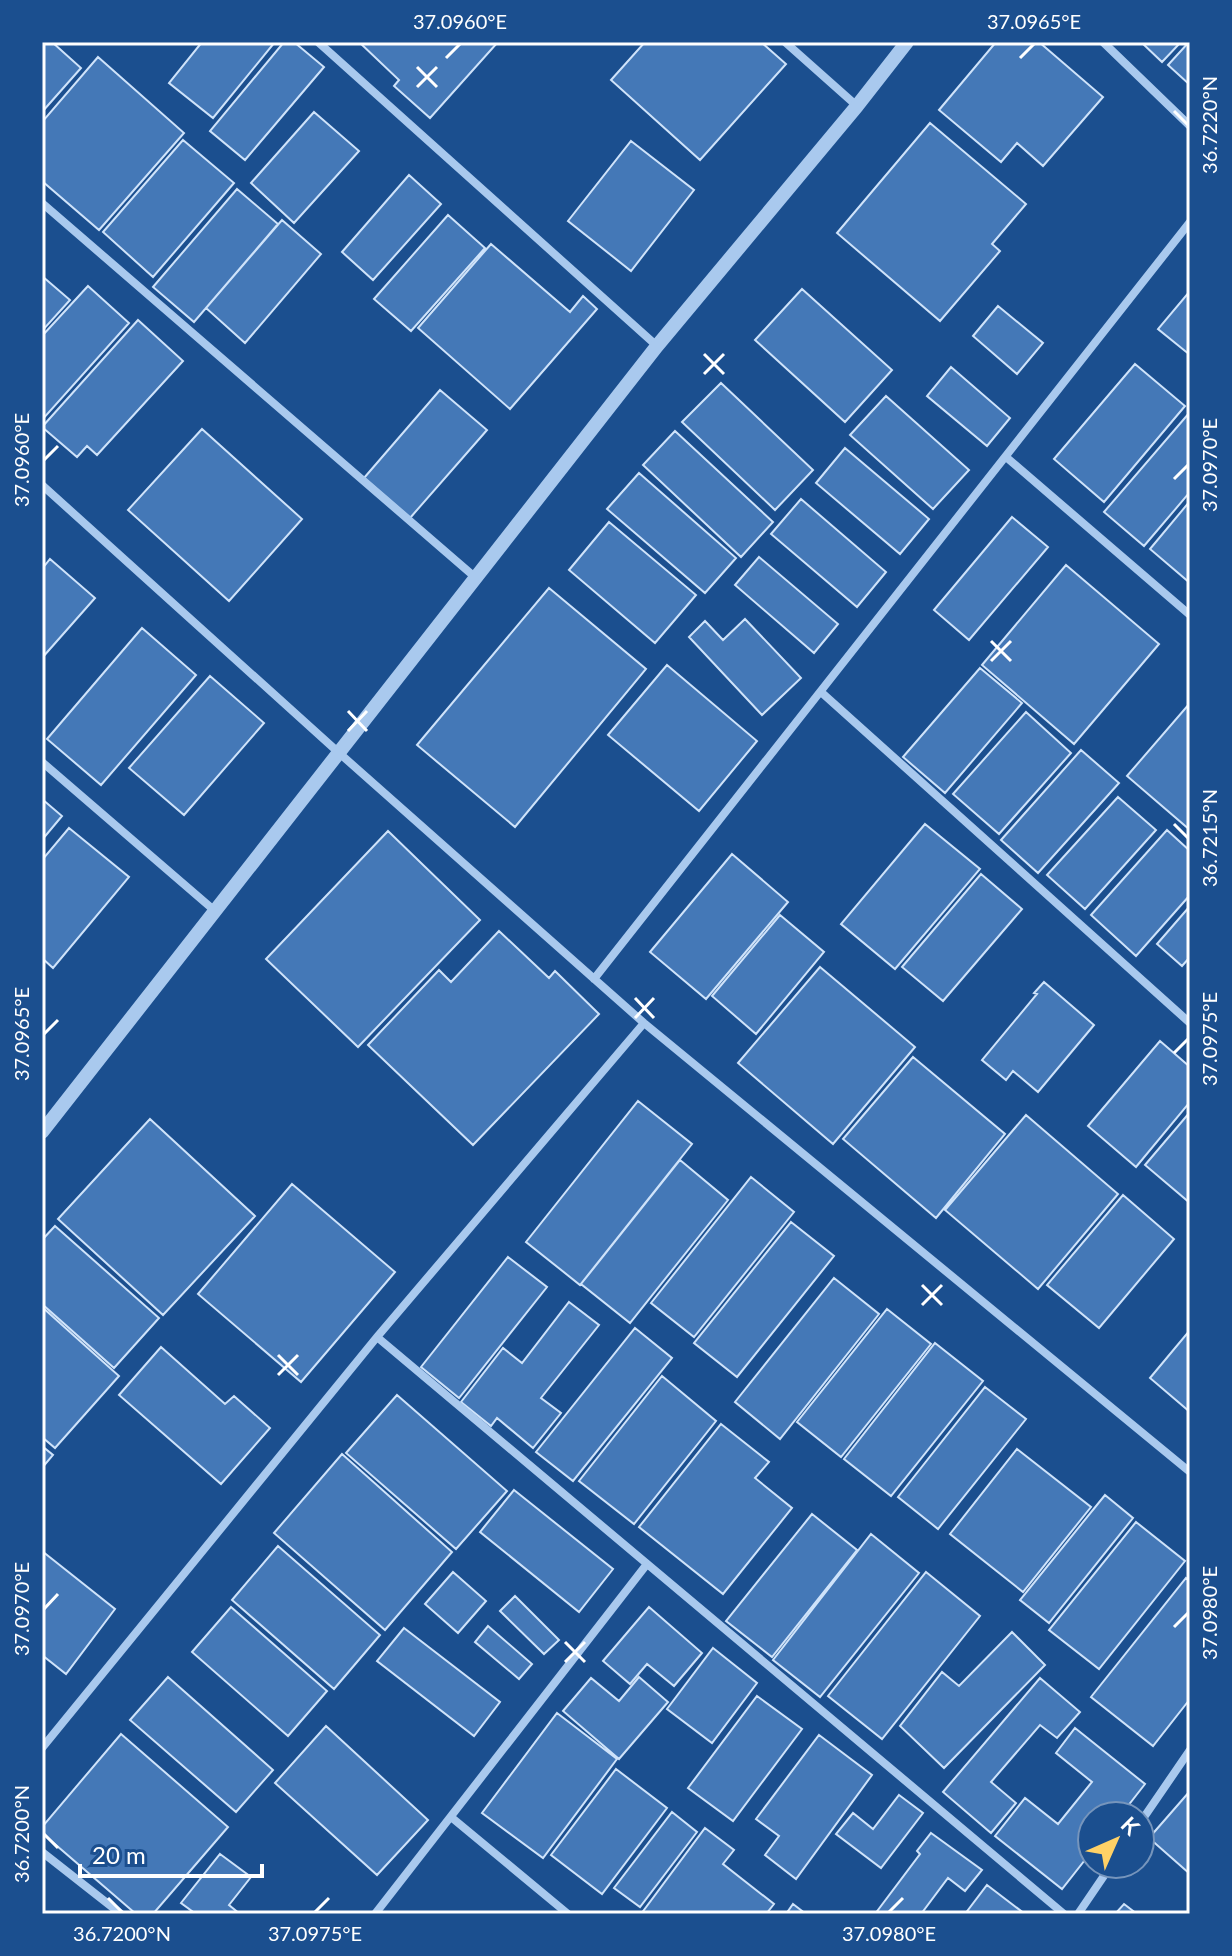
<svg xmlns="http://www.w3.org/2000/svg" width="1232" height="1956" font-family="Lato,sans-serif">
<rect width="100%" height="100%" fill="#1b4f8f"/>
<path fill="#4478b7" stroke="#cfe3fa" stroke-width="2" d="M42,42H52L81,68L42,112Z
M202,42H275L213,118L169,83Z
M284,42H294L324,67L245,160L210,131Z
M359,42H498L430,118L394,86L399,80Z
M645,42H761L786,64L700,160L611,80Z
M996,42H1039L1103,97L1043,166L1017,143L1001,162L939,110Z
M1141,42H1181L1162,62Z
M1189,42H1190V85L1168,65Z
M98,57L184,133L99,230L42,181V122Z
M314,112L359,151L294,223L251,183Z
M930,123L1026,204L992,244L1000,251L940,321L837,233Z
M183,140L234,183L153,277L103,232Z
M631,141L694,190L631,271L568,221Z
M409,175L441,204L373,280L342,252Z
M237,189L278,224L194,322L153,287Z
M448,215L485,248L411,331L374,299Z
M282,220L321,254L245,343L206,308Z
M491,244L570,312L583,296L597,309L510,409L418,328Z
M42,276L70,300L42,331Z
M88,286L129,323L42,420V336Z
M802,289L892,370L845,422L755,340Z
M1190,291V355L1158,329Z
M998,306L1043,343L1017,374L973,336Z
M138,320L183,361L97,455L87,446L77,457L42,427Z
M1135,364L1185,406L1104,502L1054,459Z
M951,367L1010,418L987,446L927,396Z
M721,383L813,470L775,510L682,422Z
M440,390L487,430L410,518L364,478Z
M886,396L969,470L933,509L850,435Z
M1190,412V492L1144,546L1104,512Z
M202,429L302,519L229,601L128,510Z
M675,431L773,522L741,557L643,465Z
M845,448L929,519L900,554L816,483Z
M639,473L736,558L705,593L607,509Z
M801,499L886,572L857,607L771,534Z
M1190,501V583L1150,549Z
M1012,517L1048,547L969,640L934,610Z
M609,522L696,595L655,643L569,570Z
M759,557L838,624L814,653L735,585Z
M50,559L95,598L42,658V569Z
M1066,565L1159,644L1074,744L982,665Z
M549,588L646,669L515,827L417,745Z
M745,619L801,678L762,715L689,637L705,621L723,640Z
M142,628L196,675L101,785L47,739Z
M667,665L757,741L699,811L608,735Z
M980,668L1022,703L945,793L903,757Z
M210,676L264,723L184,815L129,768Z
M1190,703V830L1127,776Z
M1026,712L1071,753L999,834L953,794Z
M1081,750L1119,783L1038,873L1001,840Z
M1118,797L1156,830L1085,909L1047,875Z
M42,799L62,816L42,840Z
M925,824L980,869L895,969L841,924Z
M69,828L129,877L53,968L42,958V860Z
M1167,830L1190,851V895L1136,956L1091,915Z
M388,831L480,920L358,1047L266,959Z
M732,854L788,902L706,999L650,952Z
M981,874L1022,909L943,1001L902,967Z
M1190,906V957L1182,966L1157,944Z
M780,915L824,952L756,1034L712,996Z
M499,931L549,978L555,971L599,1014L473,1145L368,1045L439,970L451,982Z
M820,967L915,1047L833,1144L738,1063Z
M1044,982L1094,1025L1038,1092L1013,1071L1006,1080L982,1060L1037,994L1034,993Z
M1160,1041L1190,1067V1102L1136,1167L1088,1126Z
M913,1057L1005,1134L936,1218L843,1139Z
M638,1101L692,1144L580,1285L526,1242Z
M1190,1112V1203L1145,1165Z
M1026,1115L1118,1194L1038,1289L945,1210Z
M150,1119L255,1216L163,1315L58,1219Z
M680,1160L728,1200L630,1323L581,1284Z
M751,1177L794,1212L694,1337L651,1303Z
M292,1184L395,1272L301,1382L198,1294Z
M1123,1195L1174,1239L1099,1328L1047,1285Z
M791,1222L834,1256L737,1377L694,1343Z
M55,1226L159,1318L114,1368L42,1304V1240Z
M508,1257L547,1287L459,1398L421,1367Z
M834,1278L879,1314L780,1439L735,1402Z
M569,1302L599,1325L541,1398L561,1413L533,1448L497,1418L491,1426L461,1402L503,1348L522,1363Z
M42,1307L119,1376L55,1448L42,1437Z
M887,1309L931,1344L841,1457L797,1422Z
M635,1328L672,1358L573,1481L536,1452Z
M1190,1330V1412L1150,1378Z
M935,1343L983,1381L891,1496L844,1459Z
M161,1347L225,1404L234,1396L270,1428L221,1484L119,1395Z
M662,1376L716,1421L634,1524L579,1481Z
M985,1387L1026,1419L938,1529L898,1497Z
M397,1395L507,1491L456,1549L346,1453Z
M721,1424L769,1462L755,1478L792,1508L723,1594L639,1527Z
M42,1446L53,1455L42,1468Z
M1017,1449L1091,1507L1023,1592L950,1534Z
M342,1454L452,1552L385,1630L274,1533Z
M514,1490L613,1569L579,1612L480,1532Z
M1105,1495L1133,1518L1049,1623L1020,1600Z
M812,1514L857,1550L772,1657L726,1621Z
M1136,1522L1185,1561L1099,1669L1049,1630Z
M871,1534L919,1573L820,1697L773,1660Z
M278,1546L380,1635L334,1689L232,1600Z
M42,1551L115,1609L66,1674L42,1655Z
M453,1572L486,1601L458,1633L425,1604Z
M926,1572L980,1616L882,1739L828,1696Z
M1186,1578L1190,1581V1699L1153,1746L1091,1697Z
M515,1596L559,1640L544,1654L500,1611Z
M231,1607L327,1691L288,1736L192,1652Z
M649,1607L702,1653L674,1686L647,1664L630,1684L603,1661Z
M488,1626L532,1664L519,1679L475,1642Z
M404,1628L500,1702L474,1736L377,1661Z
M1012,1632L1045,1665L944,1768L900,1726L942,1672L959,1686Z
M713,1648L757,1683L712,1743L667,1709Z
M168,1677L273,1770L236,1812L130,1720Z
M639,1677L668,1702L619,1759L563,1711L591,1678L619,1701Z
M1040,1678L1080,1712L1057,1738L1040,1725L991,1782L1016,1803L991,1833L943,1792Z
M757,1696L802,1729L733,1821L688,1788Z
M557,1713L617,1759L543,1858L482,1813Z
M326,1726L428,1820L377,1875L275,1783Z
M1075,1728L1145,1784L1120,1816H1092V1851L1062,1889L995,1836L1025,1798L1058,1824L1092,1782L1056,1753Z
M121,1734L228,1827L153,1914H136L42,1833V1827Z
M819,1735L872,1775L796,1879L765,1855L779,1836L756,1819Z
M616,1769L667,1808L602,1894L551,1855Z
M1190,1791V1874L1149,1838Z
M899,1795L923,1813L881,1868L836,1834L853,1813L873,1829Z
M672,1812L697,1832L640,1907L614,1888Z
M705,1828L734,1850L723,1864L774,1904L766,1914H641Z
M931,1833L982,1870L965,1891L948,1878L921,1914H875L920,1854L917,1851Z
M220,1854L251,1877L229,1905L240,1914H196L181,1903Z
M987,1885L1025,1914H965Z
M793,1904L806,1914H786Z
M1124,1904L1137,1914H1115Z"/>
<g fill="none" stroke-linecap="round" stroke-linejoin="round">
<path stroke="#a9c9ee" stroke-width="8" d="M318,42L657,346
M785,42L857,106
M1103,42L1190,126
M42,203L476,578
M1006,457L1190,615
M42,485L338,752L644,1023L1190,1472
M821,692L1190,1023
M42,762L215,911
M594,979L1190,222
M377,1337L1064,1914
M42,1748L377,1337L644,1023
M451,1817L568,1914
M1140,1823L1190,1750
M42,1852L121,1914
M375,1914L647,1564
M1078,1914L1112,1864"/>
<path stroke="#a9c9ee" stroke-width="14" d="M42,1132L657,346L857,106L907,42"/>
</g>
<path fill="none" stroke="#fff" stroke-width="3" d="M446,58L460,44M1020,58L1034,44M417,67L437,87M417,87L437,67M1174,111L1188,125M704,354L724,374M704,374L724,354M44,460L58,446M1174,479L1188,465M991,641L1011,661M991,661L1011,641M348,711L367,731M348,731L367,711M1174,824L1188,838M635,998L654,1018M635,1018L654,998M44,1034L58,1020M1174,1053L1188,1039M922,1285L942,1305M922,1305L942,1285M278,1355L298,1375M278,1375L298,1355M44,1609L58,1594M1174,1627L1188,1613M565,1642L585,1662M565,1662L585,1642M44,1834L58,1848M108,1898L122,1912M315,1912L329,1898M889,1912L903,1898"/>
<rect width="1232" height="1956" fill="none" stroke="#1b4f8f" stroke-width="88"/>
<g transform="translate(1116 1840) rotate(45)"><circle r="38" fill="#1b4f8f" stroke="#7695bc" stroke-width="2"/>
<path d="M0-6L14 30L0 20L-14 30Z" fill="#ffd166"/>
<text y="-12" font-size="22" font-weight="bold" text-anchor="middle" fill="#ffffff">K</text>
</g>
<path d="M80 1864v12h182v-12" fill="none" stroke="#ffffff" stroke-width="4"/>
<text x="92" y="1864" font-size="24" fill="#ffffff" stroke="#1b4f8f" stroke-width="6" paint-order="stroke">20 m</text>
<rect x="44" y="44" width="1144" height="1868" fill="none" stroke="#fff" stroke-width="3"/>
<g font-size="20" text-anchor="middle" fill="#fff">
<text x="460" y="29">37.0960°E</text>
<text x="1034" y="29">37.0965°E</text>
<text transform="translate(1210 125) rotate(-90)" y="7">36.7220°N</text>
<text transform="translate(22 460) rotate(-90)" y="7">37.0960°E</text>
<text transform="translate(1210 465) rotate(-90)" y="7">37.0970°E</text>
<text transform="translate(1210 838) rotate(-90)" y="7">36.7215°N</text>
<text transform="translate(22 1034) rotate(-90)" y="7">37.0965°E</text>
<text transform="translate(1210 1039) rotate(-90)" y="7">37.0975°E</text>
<text transform="translate(22 1609) rotate(-90)" y="7">37.0970°E</text>
<text transform="translate(1210 1613) rotate(-90)" y="7">37.0980°E</text>
<text transform="translate(22 1834) rotate(-90)" y="7">36.7200°N</text>
<text x="122" y="1941">36.7200°N</text>
<text x="315" y="1941">37.0975°E</text>
<text x="889" y="1941">37.0980°E</text>
</g>
</svg>
